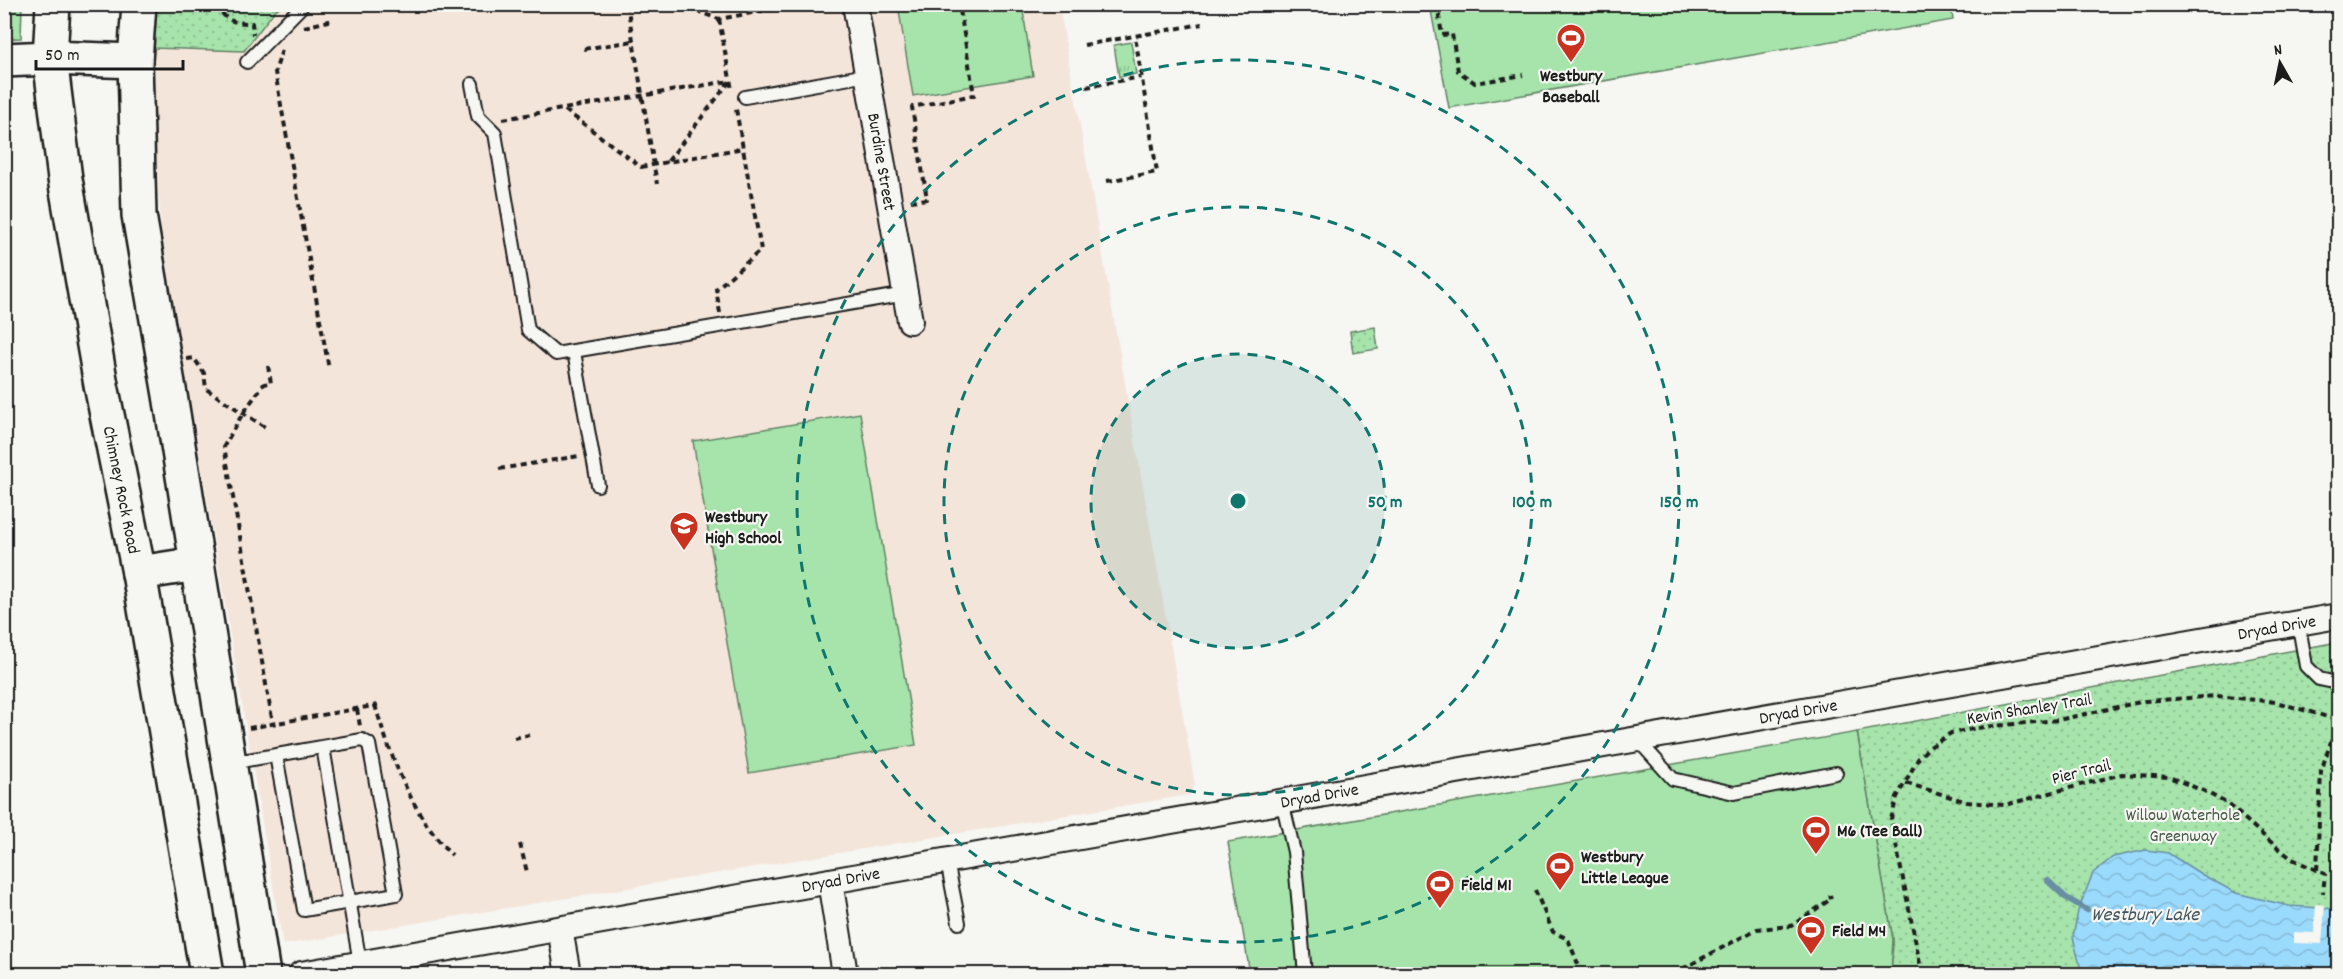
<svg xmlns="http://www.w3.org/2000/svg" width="2343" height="979" font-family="Dekko,sans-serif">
<defs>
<pattern id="grass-tufts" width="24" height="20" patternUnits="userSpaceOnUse" patternTransform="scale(1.5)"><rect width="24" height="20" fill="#a6e4ab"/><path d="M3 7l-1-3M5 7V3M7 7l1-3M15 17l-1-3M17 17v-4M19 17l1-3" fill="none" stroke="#8ec393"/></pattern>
<pattern id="park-dots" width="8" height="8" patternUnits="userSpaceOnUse" patternTransform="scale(1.5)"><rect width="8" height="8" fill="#a6e4ab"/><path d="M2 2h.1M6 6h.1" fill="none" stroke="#8ec393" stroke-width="1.8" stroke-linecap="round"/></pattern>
<pattern id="water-waves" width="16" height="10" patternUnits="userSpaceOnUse" patternTransform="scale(1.5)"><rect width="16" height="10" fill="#9adafc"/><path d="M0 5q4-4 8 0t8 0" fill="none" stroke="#84bad7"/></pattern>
</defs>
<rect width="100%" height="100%" fill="#f6f6f2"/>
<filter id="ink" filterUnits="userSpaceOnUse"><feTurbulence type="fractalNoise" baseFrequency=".0167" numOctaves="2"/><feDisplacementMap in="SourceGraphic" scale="12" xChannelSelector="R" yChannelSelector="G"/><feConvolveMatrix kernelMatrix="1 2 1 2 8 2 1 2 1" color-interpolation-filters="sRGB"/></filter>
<g filter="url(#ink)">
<path fill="#f4e5da" d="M156,4L1059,5L1195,785L1189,795L283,945L161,228L156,157L153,33Z"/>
<path fill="url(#grass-tufts)" stroke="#618064" stroke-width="1.5" d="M4,5H22L21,38L5,39Z
M1131,42L1136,74L1119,77L1114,45Z"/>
<path fill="url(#park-dots)" stroke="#618064" stroke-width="1.5" d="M157,5V4L283,5L275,10L244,51L153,48Z
M1375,327L1378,349L1353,353L1350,331Z
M2338,642V974H1891L1893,940L1857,732Z"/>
<path fill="#a6e4ab" stroke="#618064" stroke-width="1.5" d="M898,5H1022L1033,76L913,96Z
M1951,5L1953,20L1449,108L1430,5Z
M860,413L916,745L749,773L693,441Z
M1857,732L1893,940L1891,974H1250L1228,842Z"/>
<path fill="url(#water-waves)" stroke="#688ea2" stroke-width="1.5" d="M2146,850L2168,853L2201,874L2236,893L2289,906L2338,909V974H2082L2073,937L2078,911L2093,873L2113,857Z"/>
<path fill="#f6f6f2" d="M2316,904L2325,905L2322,944L2293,943V932L2314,933Z"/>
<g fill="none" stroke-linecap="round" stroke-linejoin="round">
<path stroke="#688ea2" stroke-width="6" d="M2047,880L2065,897L2087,910"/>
<g stroke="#1c1c1c" stroke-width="16">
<path id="lane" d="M247,62L301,7L300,4
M472,84L478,116L495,133L528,330L556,354L906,294
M745,97L867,75
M574,352L598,485
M2298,621L2306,666L2319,679L2338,683
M1637,739L1673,779L1734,793L1836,773
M323,747L360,963
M230,763L362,740L369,744L396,894L304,910L276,755
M1282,801L1294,852L1305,974
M947,861L959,923"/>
</g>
<g stroke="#1c1c1c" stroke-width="28">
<g id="street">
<path id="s1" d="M855,4L910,321"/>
<path d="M830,881L845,974"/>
<path d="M560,929L568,974"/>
<path id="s2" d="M301,974L2338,616"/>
</g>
</g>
<g stroke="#1c1c1c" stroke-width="38">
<g id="secondary">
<path id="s3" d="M53,4L50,58L65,179L101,385L139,573L207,974"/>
<path d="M139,4L135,61L139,215L170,395L263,974"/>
<path d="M4,60L50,58L135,61"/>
<path d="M139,573L197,564"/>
</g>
</g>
<path stroke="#1c1c1c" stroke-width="4" stroke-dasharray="6 4.5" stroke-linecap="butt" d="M217,4C225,22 234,23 252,23L253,35
M627,4L657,184
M676,4L719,19L790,6
M1437,4L1442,35L1452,34L1458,71L1475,83L1523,75
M719,19L732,90
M304,27L333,20
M1084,45L1202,24
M584,49L633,41
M282,50L275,72L329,369
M1086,87L1141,77
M565,110L641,167L743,148
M503,119L730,81
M668,161L730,81
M1107,181L1157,172L1135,36
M911,201L927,199L912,107L974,95L959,4
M720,313L716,289L761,250L736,109
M187,359L194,358L204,373L206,389L268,429
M268,366L271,383L264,384L243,413L224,446L273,724
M499,469L579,456
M375,705C390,755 414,819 452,855
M357,709L360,726
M249,728L378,705
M514,738L529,735
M1906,783L1967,802L2005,805L2122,774L2169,777L2204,791L2228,804L2266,838L2292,859L2325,874L2323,893
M520,844L527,872
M2317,870L2321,771L2338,721
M1535,890L1553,932L1568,939L1582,974
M1673,974L1757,929L1791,926L1831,899L1830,895
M1922,974L1891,819L1897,797L1918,759L1927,749L1951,733L1984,727L2058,720L2145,701L2217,696L2276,702L2338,720"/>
<use href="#lane" stroke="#f6f6f2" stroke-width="12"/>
<use href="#street" stroke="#f6f6f2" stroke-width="24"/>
<use href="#secondary" stroke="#f6f6f2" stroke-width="33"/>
</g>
</g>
<circle cx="1238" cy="501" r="147" fill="#0f766e" fill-opacity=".12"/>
<g fill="none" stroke="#0f766e" stroke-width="3" stroke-dasharray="10 8">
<circle cx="1238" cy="501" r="147"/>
<circle cx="1238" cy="501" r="294"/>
<circle cx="1238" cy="501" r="441"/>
</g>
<defs>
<g id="stadium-pin" transform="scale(1.5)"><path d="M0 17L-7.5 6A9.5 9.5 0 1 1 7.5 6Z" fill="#c8321e" stroke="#f6f6f2"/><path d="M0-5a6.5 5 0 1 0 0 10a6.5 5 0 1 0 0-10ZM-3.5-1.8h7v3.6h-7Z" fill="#fff"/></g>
<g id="school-pin" transform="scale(1.5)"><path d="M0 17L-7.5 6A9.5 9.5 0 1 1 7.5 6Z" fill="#c8321e" stroke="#f6f6f2"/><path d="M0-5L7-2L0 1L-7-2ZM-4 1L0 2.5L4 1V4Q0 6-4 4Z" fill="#fff"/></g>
</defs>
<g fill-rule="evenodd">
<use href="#stadium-pin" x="1571" y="38"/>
<use href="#school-pin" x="684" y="526"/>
<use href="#stadium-pin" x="1816" y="830"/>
<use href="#stadium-pin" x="1560" y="866"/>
<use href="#stadium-pin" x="1440" y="884"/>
<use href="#stadium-pin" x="1811" y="930"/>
</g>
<g text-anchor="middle" stroke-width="4.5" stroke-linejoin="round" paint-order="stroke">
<g font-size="18" font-weight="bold" fill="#1c1c1c" stroke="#f6f6f2" text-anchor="start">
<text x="1571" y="81" text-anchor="middle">Westbury<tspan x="1571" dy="21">Baseball</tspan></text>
<text x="705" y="522">Westbury<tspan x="705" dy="21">High School</tspan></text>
<text x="1837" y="836">M6 (Tee Ball)</text>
<text x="1581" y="862">Westbury<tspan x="1581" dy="21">Little League</tspan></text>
<text x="1461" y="890">Field M1</text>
<text x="1832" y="936">Field M4</text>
</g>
<g font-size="18" fill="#1c1c1c" stroke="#f6f6f2">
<text dy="6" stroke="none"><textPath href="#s1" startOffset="160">Burdine Street</textPath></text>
<text dy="6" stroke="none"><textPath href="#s3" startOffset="492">Chimney Rock Road</textPath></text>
<text dy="6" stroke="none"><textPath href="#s2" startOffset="2006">Dryad Drive</textPath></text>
<text transform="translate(2029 708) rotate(-9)" y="6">Kevin Shanley Trail</text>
<text dy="6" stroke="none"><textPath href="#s2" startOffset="1520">Dryad Drive</textPath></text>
<text transform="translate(2081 771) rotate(-14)" y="6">Pier Trail</text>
<text dy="6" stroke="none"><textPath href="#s2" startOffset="1034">Dryad Drive</textPath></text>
<text dy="6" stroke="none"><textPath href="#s2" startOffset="548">Dryad Drive</textPath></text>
</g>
<g font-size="18" fill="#455847" stroke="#f6f6f2">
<text x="2183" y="820">Willow Waterhole<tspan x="2183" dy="21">Greenway</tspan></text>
</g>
<g font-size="20" font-style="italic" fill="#42555f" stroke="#f6f6f2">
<text x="2145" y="920">Westbury Lake</text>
</g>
</g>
<circle cx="1238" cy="501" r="9" fill="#0f766e" stroke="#f6f6f2" stroke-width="3"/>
<g font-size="18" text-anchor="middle" font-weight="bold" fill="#0f766e" stroke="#f6f6f2" stroke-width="4.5" stroke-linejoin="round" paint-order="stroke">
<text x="1385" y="507">50 m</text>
<text x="1532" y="507">100 m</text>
<text x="1679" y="507">150 m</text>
</g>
<rect width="2343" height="979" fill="none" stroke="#f6f6f2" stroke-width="24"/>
<rect x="12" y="12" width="2319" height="955" fill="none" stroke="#1c1c1c" stroke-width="2" filter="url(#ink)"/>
<g transform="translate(2280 63) rotate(351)" stroke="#f6f6f2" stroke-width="4.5" paint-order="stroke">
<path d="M0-4.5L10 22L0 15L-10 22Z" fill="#1c1c1c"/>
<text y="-9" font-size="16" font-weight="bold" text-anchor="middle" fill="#1c1c1c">N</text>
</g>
<path d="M36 60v9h147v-9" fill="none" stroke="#1c1c1c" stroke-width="3"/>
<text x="45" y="60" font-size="18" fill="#1c1c1c" stroke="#f6f6f2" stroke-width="4.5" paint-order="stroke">50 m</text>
</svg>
